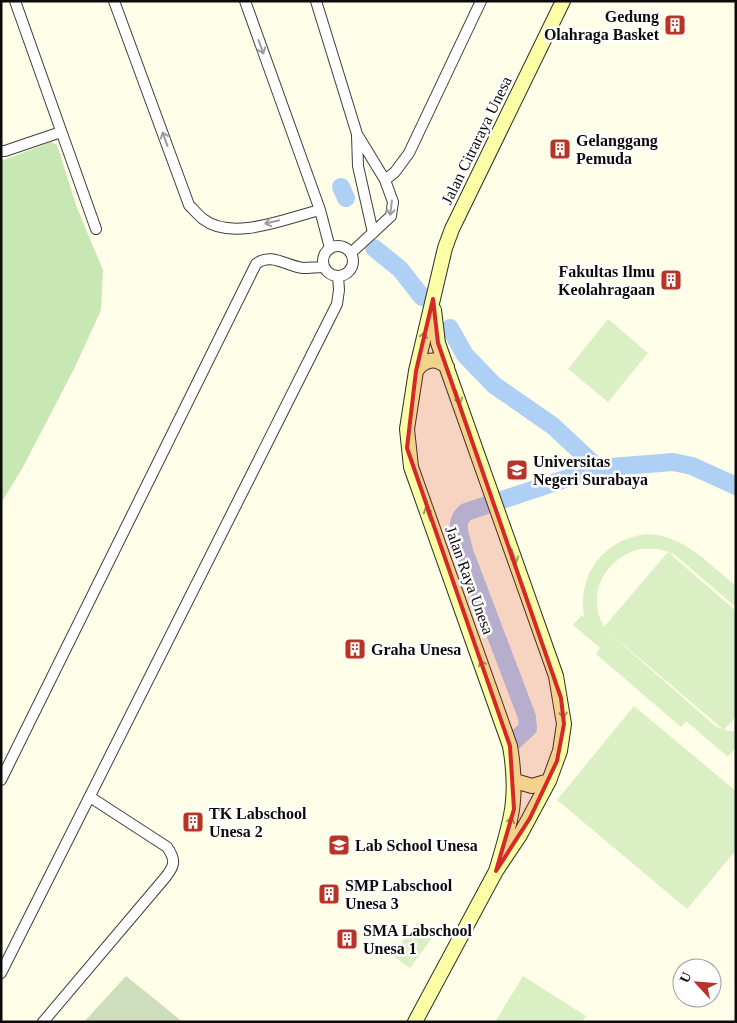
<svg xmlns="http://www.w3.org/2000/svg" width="737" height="1023" font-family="'Times New Roman',serif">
<rect width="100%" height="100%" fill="#fffee8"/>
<path fill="#c7e7b4" d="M51,142L57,145L77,208L103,270L101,310L75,367L23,467L1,503V161Z"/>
<path fill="#cedebc" d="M126,976L183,1022H84Z"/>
<path fill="#dbefc5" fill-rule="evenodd" d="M608,319L648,353L608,402L568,369Z
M647,534C684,535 709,564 736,586V607L675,555L669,553L736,611V716L724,730L736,732V747L728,757L686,721L681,727L596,654L600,648L573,625L581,616L584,617C577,574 604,539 647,534ZM640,549H658L668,552L604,627C586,594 604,559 640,549ZM605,629L723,729L715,726Z
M634,706L736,791V850L687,909L557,800Z
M418,921L435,934L410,968L392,955Z
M523,976L586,1016L582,1022H495Z"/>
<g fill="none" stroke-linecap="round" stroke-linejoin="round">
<path stroke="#aed0f5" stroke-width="18" d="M341,187L346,198
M374,248L400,269L422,297
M450,328L465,355L494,385L553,426L598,468L673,462L692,466L736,486
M513,742L528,728L527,717L464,551C461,537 453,522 466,512L598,468"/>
<g stroke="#3e3e3e" stroke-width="12">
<path id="street" d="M15,1L96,229
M114,1L189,205C193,209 198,215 203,219C233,242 287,218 320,210
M245,1L320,210L330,248
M316,1L357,134L385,180L393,202L391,216L351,253
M357,135L358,166L373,233
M1,151H5L61,132
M385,180L395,172L409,153L481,1
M323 261a15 15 0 1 1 30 0a15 15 0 1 1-30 0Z
M1,780L256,264C271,252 286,266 303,268C310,268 317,267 324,267
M1,973L337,304L339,290L338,276
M43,1022L164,879C174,867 177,861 167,847L90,797"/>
</g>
<g stroke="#2d2d2d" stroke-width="16">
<path id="secondary" d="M416,371C424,359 436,357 447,367
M515,781L532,786L549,781
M496,871C511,821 519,799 510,746L411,467L407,429L416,371L445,248L452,229L563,1
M415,1022L496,871L520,835L549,781L560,751L564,724L556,676L438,343L434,310"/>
</g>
<use href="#street" stroke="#fff" stroke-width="10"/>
<use href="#secondary" stroke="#fbfea4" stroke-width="14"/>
</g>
<defs><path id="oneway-shaft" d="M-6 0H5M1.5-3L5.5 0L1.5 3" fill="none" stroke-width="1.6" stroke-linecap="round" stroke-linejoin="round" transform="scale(1.25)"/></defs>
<g stroke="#9d9d9d">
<use href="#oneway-shaft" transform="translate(261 47) rotate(70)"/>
<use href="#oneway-shaft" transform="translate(165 139) rotate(-110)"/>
<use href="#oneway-shaft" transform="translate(391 208) rotate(97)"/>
<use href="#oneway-shaft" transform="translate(272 222) rotate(166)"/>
</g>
<g stroke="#9b9d67">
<use href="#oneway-shaft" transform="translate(423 339) rotate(-77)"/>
<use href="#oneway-shaft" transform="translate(458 397) rotate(71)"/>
<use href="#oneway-shaft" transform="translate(428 514) rotate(-110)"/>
<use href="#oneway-shaft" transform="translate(514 556) rotate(71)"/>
<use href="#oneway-shaft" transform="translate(483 667) rotate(-110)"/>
<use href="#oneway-shaft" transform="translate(563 711) rotate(84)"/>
<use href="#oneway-shaft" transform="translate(510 824) rotate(-76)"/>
</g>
<path fill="#d62828" fill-opacity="0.2" stroke="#d62828" stroke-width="4" stroke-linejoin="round" d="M433,299L438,343L561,698L564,724L557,761L530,818L496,871L514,809L510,746L407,448L416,371Z"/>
<defs>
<g id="building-square" transform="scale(1.125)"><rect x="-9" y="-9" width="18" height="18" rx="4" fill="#b73426" stroke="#fff"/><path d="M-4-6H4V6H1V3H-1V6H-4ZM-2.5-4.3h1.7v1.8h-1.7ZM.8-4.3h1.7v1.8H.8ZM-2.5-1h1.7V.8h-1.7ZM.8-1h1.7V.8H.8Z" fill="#fff"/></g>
<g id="university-square" transform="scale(1.125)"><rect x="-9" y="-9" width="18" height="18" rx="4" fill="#b73426" stroke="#fff"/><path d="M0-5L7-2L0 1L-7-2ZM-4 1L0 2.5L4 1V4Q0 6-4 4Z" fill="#fff"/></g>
<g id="school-square" transform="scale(1.125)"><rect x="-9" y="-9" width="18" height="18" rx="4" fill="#b73426" stroke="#fff"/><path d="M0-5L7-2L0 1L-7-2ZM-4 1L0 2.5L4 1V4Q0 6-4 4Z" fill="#fff"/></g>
</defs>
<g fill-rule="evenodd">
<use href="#building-square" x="675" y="25"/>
<use href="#building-square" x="560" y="149"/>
<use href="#building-square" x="671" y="280"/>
<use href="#university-square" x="517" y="470"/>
<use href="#building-square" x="355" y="649"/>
<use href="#building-square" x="193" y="822"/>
<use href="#school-square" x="339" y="845"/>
<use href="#building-square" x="329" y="894"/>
<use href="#building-square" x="347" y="939"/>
</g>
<g text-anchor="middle" stroke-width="5" stroke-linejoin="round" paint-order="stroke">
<g font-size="16" font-weight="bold" fill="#0b0b0b" stroke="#fff" text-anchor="start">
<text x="659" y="22" text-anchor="end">Gedung<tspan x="659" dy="18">Olahraga Basket</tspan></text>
<text x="576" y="146">Gelanggang<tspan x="576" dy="18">Pemuda</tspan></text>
<text x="655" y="277" text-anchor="end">Fakultas Ilmu<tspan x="655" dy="18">Keolahragaan</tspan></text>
<text x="533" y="467">Universitas<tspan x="533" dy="18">Negeri Surabaya</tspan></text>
<text x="371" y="655">Graha Unesa</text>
<text x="209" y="819">TK Labschool<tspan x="209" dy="18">Unesa 2</tspan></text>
<text x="355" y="851">Lab School Unesa</text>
<text x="345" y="891">SMP Labschool<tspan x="345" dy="18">Unesa 3</tspan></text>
<text x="363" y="936">SMA Labschool<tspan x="363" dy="18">Unesa 1</tspan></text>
</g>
<g font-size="16" fill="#0b0b0b" stroke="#fff">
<text transform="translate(476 140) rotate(-64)" y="6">Jalan Citraraya Unesa</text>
<text transform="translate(470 580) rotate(70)" y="6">Jalan Raya Unesa</text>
</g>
</g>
<rect width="737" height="1023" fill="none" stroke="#0b0b0b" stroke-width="5"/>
<g transform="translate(697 983) rotate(296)"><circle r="24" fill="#ffffff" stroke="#9d9d9d"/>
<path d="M0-4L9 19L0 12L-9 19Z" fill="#b73426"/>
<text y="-8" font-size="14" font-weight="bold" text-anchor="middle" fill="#0b0b0b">U</text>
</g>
</svg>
